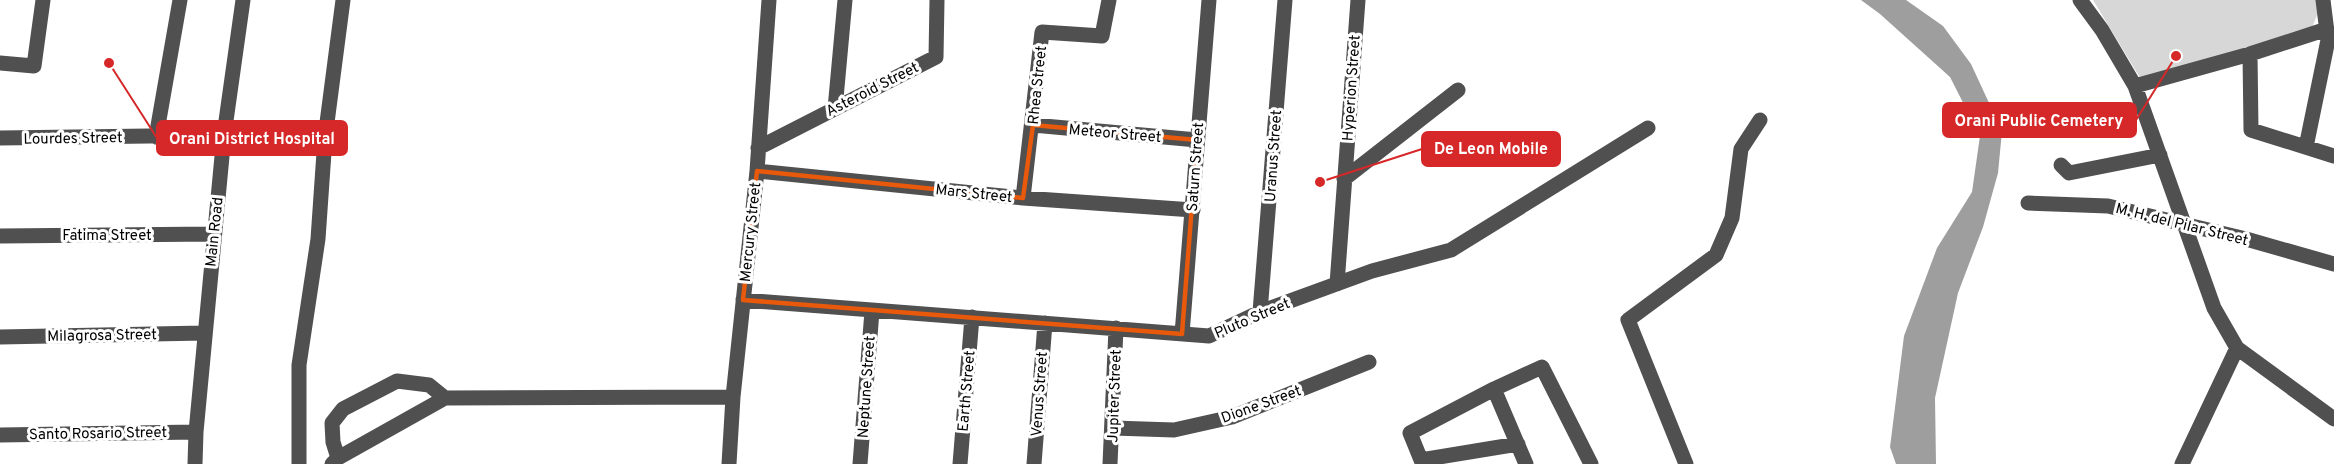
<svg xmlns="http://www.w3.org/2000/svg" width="2334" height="464" font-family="Overpass,sans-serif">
<rect width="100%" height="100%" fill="#fff"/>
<path fill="#d7d7d7" d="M2093,0H2319L2320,8L2311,30L2142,81Z"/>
<path fill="#9e9e9e" d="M1861,0H1906L1943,26L1971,64L2002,131L1998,173L1983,227L1958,293L1935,398L1936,464H1896L1890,447L1904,336L1937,248L1972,192L1980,136L1950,77L1880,14Z"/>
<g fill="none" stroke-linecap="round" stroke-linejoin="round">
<path stroke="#505050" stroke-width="15" d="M2080,0L2102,30L2135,86L2214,308L2237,348L2334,419
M2250,54L2251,130L2334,156
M0,63L34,66L43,0
M2135,86L2250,54L2327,29
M835,109L845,0
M1033,125L1197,140
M156,137L180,0
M0,138L224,135L325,138
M2306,147L2328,40L2323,0
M758,148L936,57L937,0
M2061,165L2069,173L2160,155
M757,171L1023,198L1193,210
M1344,179L1458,90
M1023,198L1042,32L1102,36L1109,0
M2028,203L2108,206L2246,239L2334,264
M0,236L214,234
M1337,284L1358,0
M743,300L1209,336L1260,312L1372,271L1451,250L1648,128
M1260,312L1285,0
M1182,334L1209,0
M0,337L204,333
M1494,389L1526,464
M1113,428L1174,430L1232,417L1369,362
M0,435L196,432
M1518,444L1421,460L1410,433L1494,389L1542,367L1591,464
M338,458L333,442L332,423L343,409L397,381L429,385L445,398
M195,464L196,432L224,135L243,0
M299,464V365L318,239L325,138L343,0
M332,464L338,458L445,398L733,397
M729,464L733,397L757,171L769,0
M860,464L872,311
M960,464L972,317
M1034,464L1045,323
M1110,464L1116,328
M1686,464L1628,320L1716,255L1732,218L1741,149L1760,120
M2182,464L2237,348"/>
</g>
<path fill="none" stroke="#e8590c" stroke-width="4.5" stroke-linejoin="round" d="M1033,125L1197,140L1182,334L743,300L757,171L1023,198Z"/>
<g text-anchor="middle" stroke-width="6" stroke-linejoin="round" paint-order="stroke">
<g font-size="15" fill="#000" stroke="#fff">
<text transform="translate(1037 85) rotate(-84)" y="5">Rhea Street</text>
<text transform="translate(1351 88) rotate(-86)" y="5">Hyperion Street</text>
<text transform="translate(872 89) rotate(-27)" y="5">Asteroid Street</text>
<text transform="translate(1115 133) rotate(5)" y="5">Meteor Street</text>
<text transform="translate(73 138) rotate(-1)" y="5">Lourdes Street</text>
<text transform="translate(1273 156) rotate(-86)" y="5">Uranus Street</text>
<text transform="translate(1195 167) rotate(-86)" y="5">Saturn Street</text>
<text transform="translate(974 193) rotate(6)" y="5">Mars Street</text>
<text transform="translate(2182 224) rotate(14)" y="5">M. H. del Pilar Street</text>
<text transform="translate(214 232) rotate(-84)" y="5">Main Road</text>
<text transform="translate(750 232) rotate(-84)" y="5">Mercury Street</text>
<text x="107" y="240">Fatima Street</text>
<text transform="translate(1252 318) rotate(-23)" y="5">Pluto Street</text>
<text transform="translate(102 335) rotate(-1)" y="5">Milagrosa Street</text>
<text transform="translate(866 387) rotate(-86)" y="5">Neptune Street</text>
<text transform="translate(966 391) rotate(-85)" y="5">Earth Street</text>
<text transform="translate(1039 394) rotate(-86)" y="5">Venus Street</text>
<text transform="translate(1114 396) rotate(-88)" y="5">Jupiter Street</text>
<text transform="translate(1261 404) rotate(-20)" y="5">Dione Street</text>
<text transform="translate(98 433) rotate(-1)" y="5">Santo Rosario Street</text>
</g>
</g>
<path fill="none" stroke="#d62828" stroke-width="2" d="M2176 56L2136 120M109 63L157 138M1320 182L1422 149"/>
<g fill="#d62828" stroke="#fff" stroke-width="2">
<circle cx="2176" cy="56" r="6"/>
<circle cx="109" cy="63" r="6"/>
<circle cx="1320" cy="182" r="6"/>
</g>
<g fill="#d62828" stroke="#d62828" stroke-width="2">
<rect x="1943" y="103" width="193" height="34" rx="6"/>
<rect x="157" y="121" width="190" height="34" rx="6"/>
<rect x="1422" y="132" width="138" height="34" rx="6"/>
</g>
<g font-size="16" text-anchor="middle" font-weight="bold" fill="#fff">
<text x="2039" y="126">Orani Public Cemetery</text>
<text x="252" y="144">Orani District Hospital</text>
<text x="1491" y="154">De Leon Mobile</text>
</g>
</svg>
